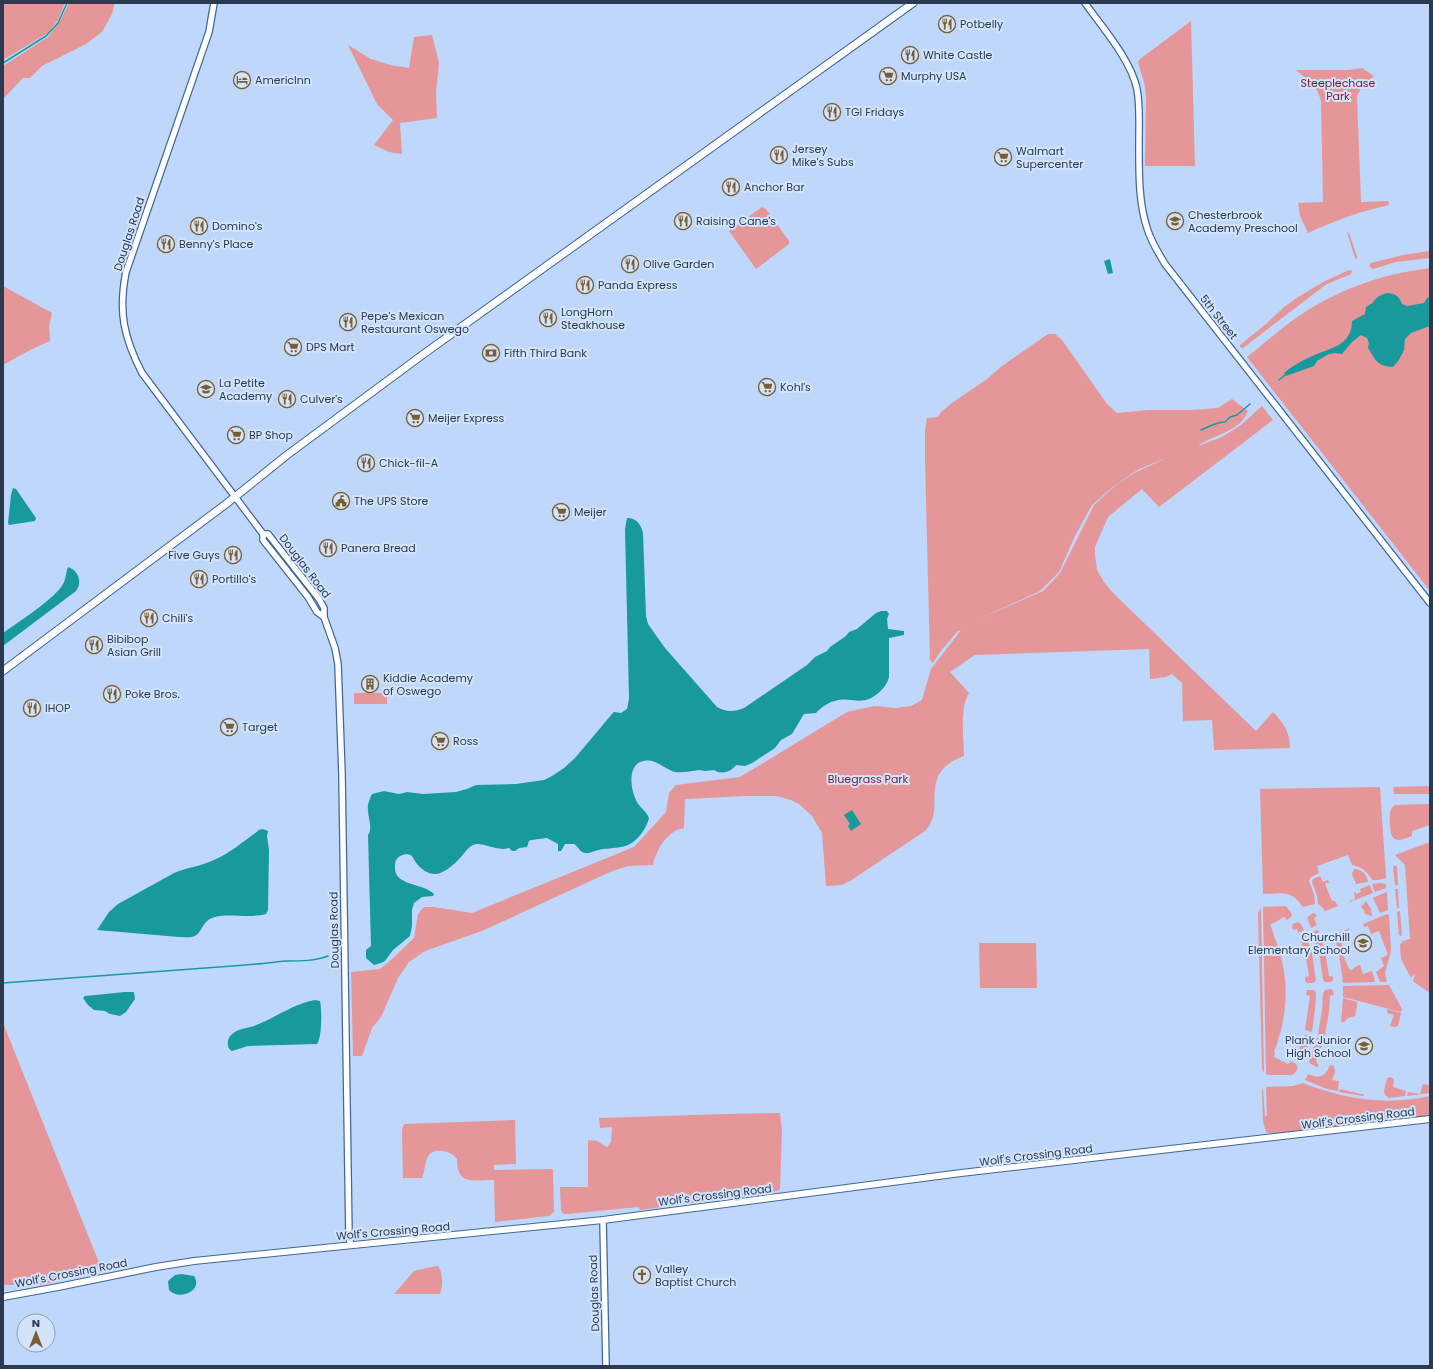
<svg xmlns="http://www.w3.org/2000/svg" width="1433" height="1369" font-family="Poppins,sans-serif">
<rect width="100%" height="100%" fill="#bed7fa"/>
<path fill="#e59699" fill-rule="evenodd" d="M3,3H65L58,20L48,33L3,60Z
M69,3H115L112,14L102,32L86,44L42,66L30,78H23L3,99V66L48,37L61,19Z
M1191,21L1195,166H1145L1146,100L1145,86L1138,62L1140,59Z
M432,35L439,63L436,92L437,118L400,123L402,154L389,152L374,145L393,120L377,104L348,45L371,59L390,65L409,68L414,37Z
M1362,68L1374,76L1361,88L1357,96L1361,202L1388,201L1389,205C1361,211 1334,221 1308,233L1300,216L1298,203L1323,202L1321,101C1317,85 1308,79 1295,70H1348Z
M762,207L766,209L789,241V244L756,269L729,231Z
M1347,232L1349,233L1357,257V259L1355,258Z
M1430,251V258L1396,262L1373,269L1369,266L1371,263L1403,255Z
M1430,268V591L1247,357C1265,343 1283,326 1302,314C1342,288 1383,274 1430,268Z
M1349,270L1352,271L1351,274L1327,284L1320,289L1243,348L1240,347V345L1266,324L1283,308L1295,299L1323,282Z
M3,286L52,313L49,326L50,341L32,349L3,365Z
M1048,334H1055L1062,340L1107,404L1117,413L1148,410H1191L1218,408L1232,399L1248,411C1240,432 1214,434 1198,446L1222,437L1241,425L1262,406L1273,420L1159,507L1142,489L1108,517L1095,547V555L1097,570L1104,582L1112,592L1256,731L1273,712C1284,723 1290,733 1290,748L1214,750L1212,720L1183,721L1182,683L1172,674L1166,677L1150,679L1149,649L975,655L950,672L969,693C959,710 964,737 964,756C915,774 948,809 925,831L850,881L842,885L826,886L822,833L812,816L799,804L791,800L776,796H746L685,799L684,828C682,829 678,829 675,831C664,837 655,853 653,865L628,866L610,872L506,920L482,931L425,951L409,962L398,978L381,1017L372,1028L362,1056H353L351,972L380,969L392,959L414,938L418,914L424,907H434L472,913L634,847L666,812L669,793L676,785L740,777L847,712L874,706L896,708L911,706L922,700L931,669L961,630L958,631L940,652L933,663L930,660L925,460V429L927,418L938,417L941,412L952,403L987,379L1002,366ZM1169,457L1136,472L1116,485L1094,505L1060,573L1043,591L979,619L1040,591L1059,572L1075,536L1092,505L1114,486L1139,469Z
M354,693H387V704H354Z
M1430,786V794H1394L1393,787Z
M1380,787L1386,878C1367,883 1375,879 1364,870C1361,867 1356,866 1352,865L1348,855L1317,866L1319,873L1311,877L1309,881L1314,894L1315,904L1303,907C1300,904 1298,900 1294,897C1286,891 1273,894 1263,894L1260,789Z
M1430,804V825L1412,831V836C1404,839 1395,844 1391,834C1390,825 1387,809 1395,805Z
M1430,842V993L1414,982L1413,981L1415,975L1414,974L1411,978L1401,959L1400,945L1403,941L1410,939L1405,865L1395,855Z
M1395,865L1397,867L1398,885L1395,886L1393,867Z
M1354,869C1361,869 1367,874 1368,882L1356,884L1352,874Z
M1320,876L1323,882L1328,880L1329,883H1326L1325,884L1332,901H1335L1338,906L1325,911L1322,907L1318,904L1317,896L1312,882L1313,879Z
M1381,883L1386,884V888L1375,892L1372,884Z
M1370,885L1373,893L1350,902V901L1355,899L1354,893L1356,892V894L1361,892L1360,889Z
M1395,889H1398L1399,908H1397Z
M1386,892L1387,893L1388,910L1380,913L1373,898Z
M1366,901L1371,909L1372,916L1365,914L1364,910L1361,907Z
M1286,906L1292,914L1291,917L1287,920L1284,917L1270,925C1272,928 1272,931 1274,936C1290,974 1289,1013 1274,1052L1275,1053L1274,1057L1288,1064L1291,1061L1296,1064L1298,1068L1295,1073L1292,1075H1267L1266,1073L1263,907Z
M1261,908L1264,1073L1262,1068L1258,913Z
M1400,911L1402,935L1401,936L1399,935L1397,912Z
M1313,913L1316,914L1317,916L1314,918L1317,925L1311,928L1307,918Z
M1387,914L1389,915L1391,951L1385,973L1387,982H1380L1376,972L1384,966L1381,958L1388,955L1379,931L1371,934L1368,926L1364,927L1363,924Z
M1298,922L1301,924L1304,930L1298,933L1297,929L1293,930L1292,927L1293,924Z
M1350,928L1346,933L1347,941L1342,942C1340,951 1346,961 1349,969L1352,970L1355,967L1360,965L1363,974L1372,971L1375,981L1374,982L1343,983L1339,954L1334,935Z
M1318,930L1325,951L1329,976L1333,977V981L1330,982H1325L1323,980L1320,958L1312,932Z
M1306,935L1312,953L1316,981L1313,983H1307L1305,981V977L1309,976L1305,954L1300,937Z
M979,943H1036L1037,988H980Z
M1389,985L1402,1009L1401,1012L1343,997V986Z
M1331,989L1333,991L1334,995L1330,996L1329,1012L1325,1035L1318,1034L1322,1011L1323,993L1325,990Z
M1307,990H1314L1316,993L1315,1010L1312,1032L1305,1030L1310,996L1306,995Z
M1343,998L1357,1002V1007L1355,1016L1348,1018L1344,1022H1341Z
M1387,1009L1401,1013L1398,1026L1395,1027L1390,1026L1394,1015L1387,1013Z
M3,1023L102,1270L41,1285H3Z
M1304,1035L1311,1036L1304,1057L1301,1059L1295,1056L1296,1050H1299Z
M1317,1038L1324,1040L1316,1062L1319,1065L1317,1067L1311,1064L1309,1062Z
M1330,1065L1334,1066L1335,1072L1332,1080L1339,1081L1338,1091L1327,1089L1305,1080L1308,1074C1320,1079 1325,1077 1330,1065Z
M1390,1077L1394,1079L1393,1087L1406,1091L1405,1096L1389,1098L1385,1095L1384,1091L1387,1078Z
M1303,1083C1344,1099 1386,1106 1430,1096V1116L1273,1134L1266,1132L1263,1122L1262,1091L1263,1088L1265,1116H1267L1266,1087L1293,1086Z
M1423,1084L1430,1085V1093L1407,1096L1408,1092L1420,1094Z
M1340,1089L1361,1094H1364L1363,1096L1339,1092Z
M780,1113L782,1132L780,1189L777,1191L640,1210L639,1207L567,1214H564L561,1211L560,1187H588V1140L597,1141L607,1147L611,1142L612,1127L600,1128L599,1118L727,1114Z
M515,1120L516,1164L494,1165V1170L553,1169L554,1212L549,1216L495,1222L494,1180C473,1180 457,1186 457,1159C453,1154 449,1152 443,1151C423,1148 427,1166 422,1178H403L402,1131L403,1126L405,1124Z
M436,1266H438C443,1272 443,1287 440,1294H394L414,1271Z"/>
<path fill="#189a9d" d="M1110,259L1113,273L1108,274L1104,261Z
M1388,293C1396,294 1399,296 1402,304L1407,306L1424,303L1427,298L1430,297V326L1411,333L1405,339L1404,350L1399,360L1393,367C1377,366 1376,361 1368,348L1369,343L1367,338L1361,335L1352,342L1342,354L1335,353L1329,354L1317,361L1314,366L1286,376L1284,373C1292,366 1301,361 1310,357C1328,348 1352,347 1352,321L1365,314L1366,307C1377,302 1373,296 1388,293Z
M13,488L16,489L36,518L35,521L9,525L8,523L11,495Z
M627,518C636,518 641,524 643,533L646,616L648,624L665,648L717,707C726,712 734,712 744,708L807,665L815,657L827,651L830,647L846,636L849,632L857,629L876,613L881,611H887L889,614L887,619L888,629L904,631V635L889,638V677C887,685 883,689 877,694C862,707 850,696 835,701C829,702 820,708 816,713L804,714L792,734L781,740L775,748L752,763L745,766L736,765C731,772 721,775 714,770C711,770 708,771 705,771C703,771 701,770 699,770C691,771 683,773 675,772C667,770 660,763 652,761C628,757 629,783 635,798C639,808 646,810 649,818C647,827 638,841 628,845C621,848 612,848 603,849C599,849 589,854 586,853C580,853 578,846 574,844H565L561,851H558V844L547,838L531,840L529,841L527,847L519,848L515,851H512L509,848C496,852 482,841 473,845C467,848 464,854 460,858C455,864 442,875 435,874C428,874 421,869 417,864C415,862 414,859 412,856C407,852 399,855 396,860C395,862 395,866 395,869C396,886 423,883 434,894L433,896L422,897L414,903L412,910V926L410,936L393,950L385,961L381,963L374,965L366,958V950L371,946L368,835C373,828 368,818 368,810C367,805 370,798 372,794L384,791L399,794L407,792L423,794L456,792L467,789L476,785L516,784L544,780L552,776L564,768L575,758L612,714L614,712L621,713L627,709L629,699L625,529Z
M68,567C78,570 83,582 76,591L3,646V633C17,623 56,598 63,584C66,579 66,572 68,567Z
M852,810L861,824L851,831L848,826L850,824L844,815Z
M263,829L268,831L267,836L269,850L268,910L266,914C248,919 226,912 212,918C203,921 202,932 195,936C191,938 184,937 179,937L97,930L109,912L118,904L174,873C188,867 203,866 216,859C231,852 244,841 258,831V830Z
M125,992H134L135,999L126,1012L120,1016L110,1014L105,1011L94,1010L88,1005L83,998L85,996Z
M315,1000L320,1001C322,1009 322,1038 317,1044L248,1046L232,1051C226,1048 227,1039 231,1035C237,1029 247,1028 254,1026C275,1018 293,1004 315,1000Z
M182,1274L194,1276C204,1291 178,1301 169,1290L168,1281L175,1275Z"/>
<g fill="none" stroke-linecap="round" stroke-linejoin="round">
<path stroke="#189a9d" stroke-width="1.5" d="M3,63L46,36L58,23L67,3
M1279,380L1285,375
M1201,430C1209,427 1216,422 1225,422L1230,417L1237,415L1250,404
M3,983L246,965C259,964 273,962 287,961C301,961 315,961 328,956"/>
<g stroke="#41669a" stroke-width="8">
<path id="tertiary" d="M214,3L209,32L126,272C118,312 124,338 142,373L263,534V540L308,597L317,612L324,617
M1085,3C1102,27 1131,60 1137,89C1140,105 1139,124 1139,141C1139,170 1138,203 1148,231C1152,243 1159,254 1165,264L1430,603
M263,534H268L319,599L324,608V617L335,648L338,664L342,774L349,1238L351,1245
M603,1220L606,1366"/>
</g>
<g stroke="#41669a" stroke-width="8">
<path id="secondary" d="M3,1297L58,1287L156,1267L194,1261L603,1220L961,1173L1430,1119"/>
</g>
<g stroke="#41669a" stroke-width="9">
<path id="primary" d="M3,671L226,504L287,455L425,353L913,3"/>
</g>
<use href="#tertiary" stroke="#fff" stroke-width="5.5"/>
<use href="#secondary" stroke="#fff" stroke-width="6"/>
<use href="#primary" stroke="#fff" stroke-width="7"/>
</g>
<defs>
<g id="restaurant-ring" transform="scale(0.9)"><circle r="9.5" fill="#d2e3fb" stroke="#7a5e31" stroke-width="1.5"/><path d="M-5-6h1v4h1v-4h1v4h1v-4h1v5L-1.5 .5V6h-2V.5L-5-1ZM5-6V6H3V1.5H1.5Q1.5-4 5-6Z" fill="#7a5e31"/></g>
<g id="supermarket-ring" transform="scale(0.9)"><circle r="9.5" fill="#d2e3fb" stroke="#7a5e31" stroke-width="1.5"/><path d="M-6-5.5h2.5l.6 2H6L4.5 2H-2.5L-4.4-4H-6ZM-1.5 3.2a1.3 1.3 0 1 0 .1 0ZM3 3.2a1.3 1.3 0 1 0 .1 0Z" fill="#7a5e31"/></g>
<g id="hotel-ring" transform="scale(0.9)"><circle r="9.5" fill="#d2e3fb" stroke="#7a5e31" stroke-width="1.5"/><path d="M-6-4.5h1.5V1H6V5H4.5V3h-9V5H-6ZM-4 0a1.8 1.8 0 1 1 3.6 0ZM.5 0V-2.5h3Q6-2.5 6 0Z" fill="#7a5e31"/></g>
<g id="school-ring" transform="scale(0.9)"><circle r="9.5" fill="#d2e3fb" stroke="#7a5e31" stroke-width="1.5"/><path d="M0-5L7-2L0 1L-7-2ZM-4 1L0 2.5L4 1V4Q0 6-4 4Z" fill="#7a5e31"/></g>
<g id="bank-ring" transform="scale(0.9)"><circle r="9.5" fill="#d2e3fb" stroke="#7a5e31" stroke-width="1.5"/><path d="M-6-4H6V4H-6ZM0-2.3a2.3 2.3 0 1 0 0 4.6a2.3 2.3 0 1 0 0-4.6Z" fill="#7a5e31"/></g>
<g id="civic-ring" transform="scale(0.9)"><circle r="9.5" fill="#d2e3fb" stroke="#7a5e31" stroke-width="1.5"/><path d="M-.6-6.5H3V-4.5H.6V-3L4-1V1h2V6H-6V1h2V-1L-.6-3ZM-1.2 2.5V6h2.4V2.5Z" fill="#7a5e31"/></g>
<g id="building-ring" transform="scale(0.9)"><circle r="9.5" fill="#d2e3fb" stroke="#7a5e31" stroke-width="1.5"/><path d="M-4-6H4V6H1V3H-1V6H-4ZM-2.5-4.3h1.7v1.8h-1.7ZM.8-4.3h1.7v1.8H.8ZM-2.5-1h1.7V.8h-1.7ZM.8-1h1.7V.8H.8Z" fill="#7a5e31"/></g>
<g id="church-ring" transform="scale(0.9)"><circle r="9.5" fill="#d2e3fb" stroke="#7a5e31" stroke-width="1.5"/><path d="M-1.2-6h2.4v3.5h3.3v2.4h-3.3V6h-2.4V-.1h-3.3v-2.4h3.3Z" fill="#7a5e31"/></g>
</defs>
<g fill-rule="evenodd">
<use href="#restaurant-ring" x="947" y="24"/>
<use href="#restaurant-ring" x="910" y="55"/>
<use href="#supermarket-ring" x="888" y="76"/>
<use href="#hotel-ring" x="242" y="80"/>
<use href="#restaurant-ring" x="832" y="112"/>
<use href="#restaurant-ring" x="779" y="155"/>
<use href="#supermarket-ring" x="1003" y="157"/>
<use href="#restaurant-ring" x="731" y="187"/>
<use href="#restaurant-ring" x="683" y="221"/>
<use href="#school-ring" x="1175" y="221"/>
<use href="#restaurant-ring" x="199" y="226"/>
<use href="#restaurant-ring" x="166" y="244"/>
<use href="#restaurant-ring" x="630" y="264"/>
<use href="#restaurant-ring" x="585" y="285"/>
<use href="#restaurant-ring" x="548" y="318"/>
<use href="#restaurant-ring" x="348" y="322"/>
<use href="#supermarket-ring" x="293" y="347"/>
<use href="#bank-ring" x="491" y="353"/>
<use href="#supermarket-ring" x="767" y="387"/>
<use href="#school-ring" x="206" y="389"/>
<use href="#restaurant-ring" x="287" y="399"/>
<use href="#supermarket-ring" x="415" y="418"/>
<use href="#supermarket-ring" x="236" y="435"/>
<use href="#restaurant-ring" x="366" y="463"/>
<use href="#civic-ring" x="341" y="501"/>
<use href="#supermarket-ring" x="561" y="512"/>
<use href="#restaurant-ring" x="328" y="548"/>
<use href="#restaurant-ring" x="233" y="555"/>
<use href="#restaurant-ring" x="199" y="579"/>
<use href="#restaurant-ring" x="149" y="618"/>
<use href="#restaurant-ring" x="94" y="645"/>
<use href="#building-ring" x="370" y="684"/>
<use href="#restaurant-ring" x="112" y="694"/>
<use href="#restaurant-ring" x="32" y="708"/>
<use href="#supermarket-ring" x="229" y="727"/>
<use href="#supermarket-ring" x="440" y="741"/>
<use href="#school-ring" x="1363" y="943"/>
<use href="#school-ring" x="1364" y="1046"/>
<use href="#church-ring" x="642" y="1275"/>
</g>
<g text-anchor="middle" stroke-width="4" stroke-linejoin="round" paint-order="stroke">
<g font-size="11" fill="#293a51" stroke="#d2e3fb" text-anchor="start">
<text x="960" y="28">Potbelly</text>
<text x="923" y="59">White Castle</text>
<text x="901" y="80">Murphy USA</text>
<text x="255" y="84">AmericInn</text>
<text x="845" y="116">TGI Fridays</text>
<text x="792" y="153">Jersey<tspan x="792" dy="13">Mike's Subs</tspan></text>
<text x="1016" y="155">Walmart<tspan x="1016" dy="13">Supercenter</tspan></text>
<text x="744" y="191">Anchor Bar</text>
<text x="1188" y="219">Chesterbrook<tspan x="1188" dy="13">Academy Preschool</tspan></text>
<text x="696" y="225">Raising Cane's</text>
<text x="212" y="230">Domino's</text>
<text x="179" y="248">Benny's Place</text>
<text x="643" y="268">Olive Garden</text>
<text x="598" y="289">Panda Express</text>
<text x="561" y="316">LongHorn<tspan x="561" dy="13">Steakhouse</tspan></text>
<text x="361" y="320">Pepe's Mexican<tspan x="361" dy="13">Restaurant Oswego</tspan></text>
<text x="306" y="351">DPS Mart</text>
<text x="504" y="357">Fifth Third Bank</text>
<text x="219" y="387">La Petite<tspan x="219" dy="13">Academy</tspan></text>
<text x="780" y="391">Kohl's</text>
<text x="300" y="403">Culver's</text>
<text x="428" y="422">Meijer Express</text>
<text x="249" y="439">BP Shop</text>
<text x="379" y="467">Chick-fil-A</text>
<text x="354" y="505">The UPS Store</text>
<text x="574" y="516">Meijer</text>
<text x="341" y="552">Panera Bread</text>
<text x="220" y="559" text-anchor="end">Five Guys</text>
<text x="212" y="583">Portillo's</text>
<text x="162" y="622">Chili's</text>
<text x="107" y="643">Bibibop<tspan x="107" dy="13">Asian Grill</tspan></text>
<text x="383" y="682">Kiddie Academy<tspan x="383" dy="13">of Oswego</tspan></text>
<text x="125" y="698">Poke Bros.</text>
<text x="45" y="712">IHOP</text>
<text x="242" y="731">Target</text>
<text x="453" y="745">Ross</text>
<text x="1350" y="941" text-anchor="end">Churchill<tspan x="1350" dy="13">Elementary School</tspan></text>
<text x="1351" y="1044" text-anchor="end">Plank Junior<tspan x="1351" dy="13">High School</tspan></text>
<text x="655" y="1273">Valley<tspan x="655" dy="13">Baptist Church</tspan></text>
</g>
<g font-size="11" fill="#771b29" stroke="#d2e3fb">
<text x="1338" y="87">Steeplechase<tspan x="1338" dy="13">Park</tspan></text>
<text x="868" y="783">Bluegrass Park</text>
</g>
<g font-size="11" fill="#293a51" stroke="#d2e3fb">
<text transform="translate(129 234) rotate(-72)" y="4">Douglas Road</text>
<text transform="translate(1219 317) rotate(52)" y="4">5th Street</text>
<text transform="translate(305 566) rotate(53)" y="4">Douglas Road</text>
<text transform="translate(334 930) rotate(-91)" y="4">Douglas Road</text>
<text transform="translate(1358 1118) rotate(-7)" y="4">Wolf's Crossing Road</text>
<text transform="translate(1036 1155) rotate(-7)" y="4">Wolf's Crossing Road</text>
<text transform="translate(715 1195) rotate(-7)" y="4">Wolf's Crossing Road</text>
<text transform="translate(393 1231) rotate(-5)" y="4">Wolf's Crossing Road</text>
<text transform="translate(71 1273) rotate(-11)" y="4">Wolf's Crossing Road</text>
<text transform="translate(594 1293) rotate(-92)" y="4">Douglas Road</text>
</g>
</g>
<rect width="1433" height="1369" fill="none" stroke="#293a51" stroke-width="8"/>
<g transform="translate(36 1333)"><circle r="19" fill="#d2e3fb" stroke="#8e9fb7"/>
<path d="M0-3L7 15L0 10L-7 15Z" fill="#7a5e31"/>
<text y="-6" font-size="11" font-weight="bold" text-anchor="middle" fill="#293a51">N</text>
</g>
</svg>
